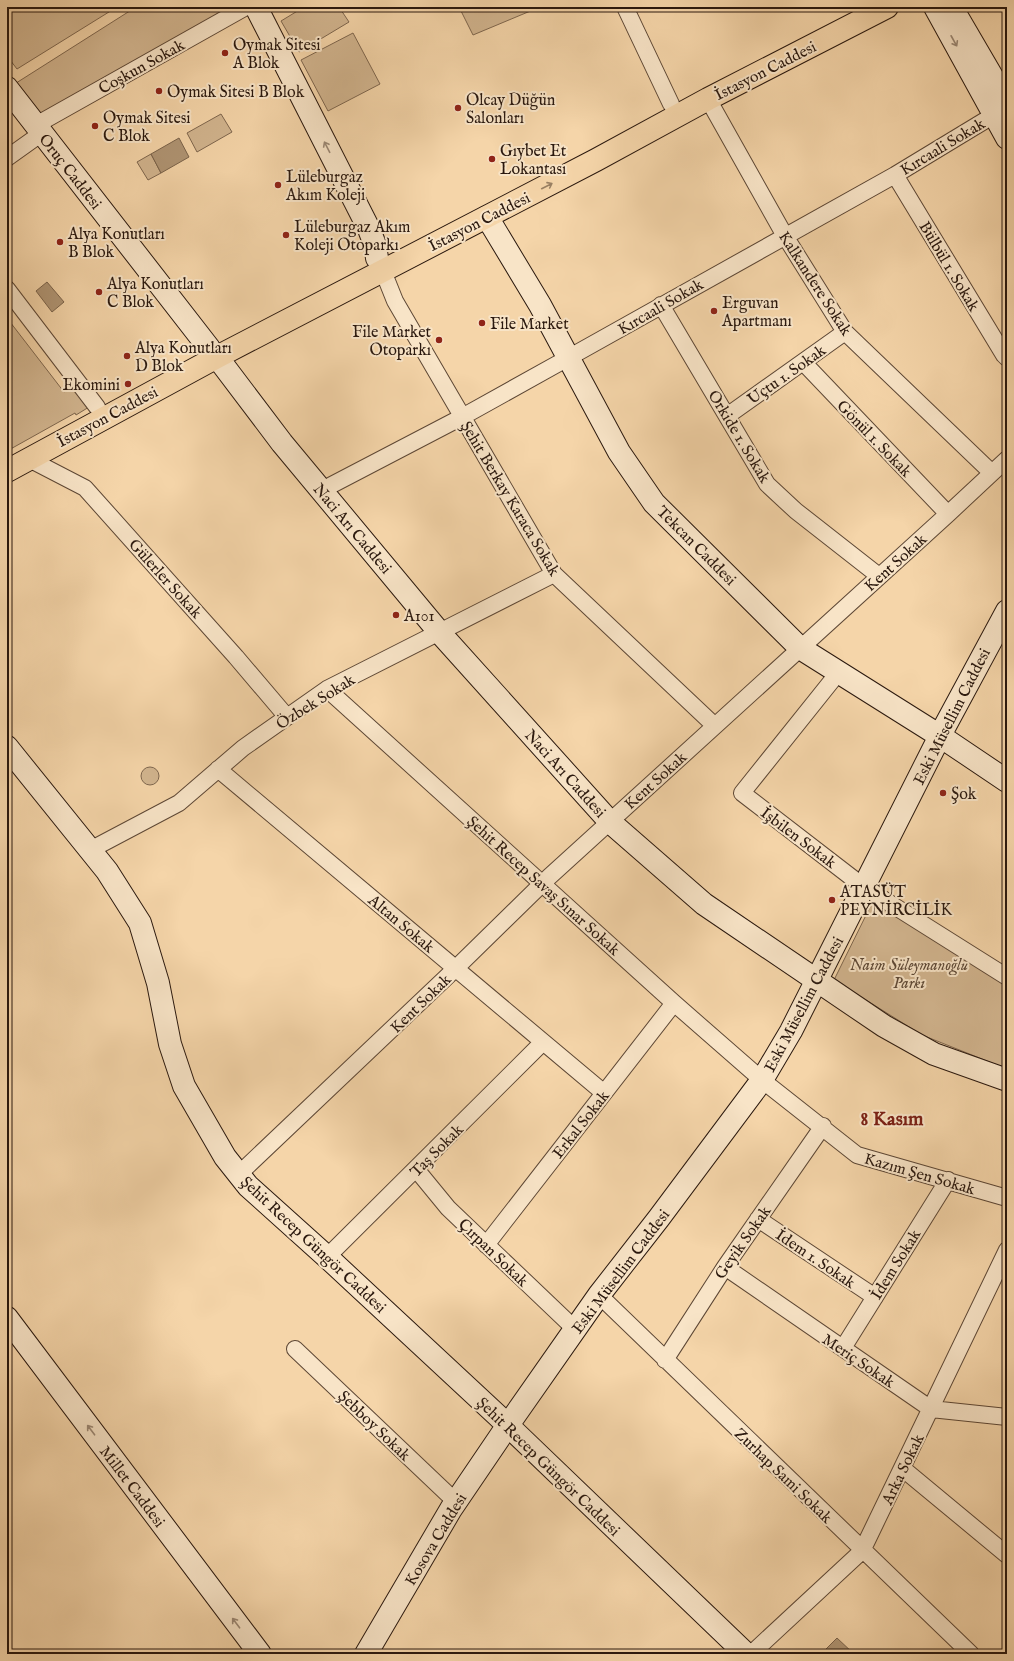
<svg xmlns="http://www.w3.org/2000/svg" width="1014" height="1661" font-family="'IM FELL English',serif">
<rect width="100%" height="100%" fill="#f5d5a9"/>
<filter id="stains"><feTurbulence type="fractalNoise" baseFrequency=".005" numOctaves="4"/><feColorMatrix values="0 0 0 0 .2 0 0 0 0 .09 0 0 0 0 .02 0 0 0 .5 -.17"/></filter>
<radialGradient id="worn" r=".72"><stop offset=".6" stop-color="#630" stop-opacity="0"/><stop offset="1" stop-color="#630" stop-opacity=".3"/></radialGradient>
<path fill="#d2b58f" stroke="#7e664e" d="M7,7H117L17,69L7,56Z
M136,7H234L38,119L13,85Z
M304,7H339L349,22L299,52L281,21Z
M459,7H540L473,35Z
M353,33L380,84L328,111L301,60Z
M221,114L232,132L197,152L187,133Z
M151,154L161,173L148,180L137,162Z
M7,318L64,392L72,386L89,407L76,415L75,413L7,451Z
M141 776a9 9 0 1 1 18 0a9 9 0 1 1-18 0Z
M875,897L1007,981V1069L922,1035L834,980Z"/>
<path fill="#b09574" stroke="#7a634b" d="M179,138L189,157L161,173L151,154Z
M47,282L64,302L52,312L36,291Z
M837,1638L854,1654H828L824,1651Z"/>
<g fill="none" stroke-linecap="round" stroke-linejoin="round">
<g stroke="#5d4735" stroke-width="18">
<path id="street" d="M625,7L671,104
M708,99L785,236L845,332L992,473
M36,125L246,7
M7,158L42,133
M895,175L1004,355L1007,358
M383,271L395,301L554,574L715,726
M7,289L97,407
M661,305L767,484L796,511L879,576
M803,362L948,514
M727,416L845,332
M29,459L85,488L236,657L287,717
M322,490L462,417L568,358L895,175L994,115
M838,673L742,793L864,887L1007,977
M327,689L674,1003L762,1080L857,1155L1007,1198
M218,769L604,1093
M90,850L179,803L243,748L327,689L554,574
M416,1169L448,1208L576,1330
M239,1174L455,969L549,877L948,514L1007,459
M758,1219L875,1297
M486,1245L674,1003
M327,1257L543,1042
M725,1267L931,1409L1007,1417
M599,1295L971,1654
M843,1348L948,1180
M295,1349L456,1502
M665,1360L725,1267L823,1126
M902,1468L1007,1555
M751,1654L862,1551L1007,1250"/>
</g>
<g stroke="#2a180e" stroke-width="24">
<path id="secondary" d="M256,7L369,229L375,245L377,258
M935,7L1007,138
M955,13L1007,102
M7,88L209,348
M487,217L540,305L619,452L654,503L800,648L940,736L1007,781
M217,357L282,443L440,633L610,822L704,904L884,1026L934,1054L1007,1080
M7,747L107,871L140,923L158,983L170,1044L184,1086L225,1157L248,1186L327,1257L498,1416L746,1654
M7,1318L260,1654
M366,1654L451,1509L508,1425L599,1295L659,1218L762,1080L791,1031L945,726L1007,611"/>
</g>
<g stroke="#2a180e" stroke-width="24">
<path id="primary" d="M7,471L217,357L596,160L708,99L887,7"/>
</g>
<use href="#street" stroke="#f8e4c7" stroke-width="16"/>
<use href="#secondary" stroke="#f8e4c7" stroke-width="22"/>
<use href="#primary" stroke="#f5d5a9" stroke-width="22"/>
</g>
<defs><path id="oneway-shaft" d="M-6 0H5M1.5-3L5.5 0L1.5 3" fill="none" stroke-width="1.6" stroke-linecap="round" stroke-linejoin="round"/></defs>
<g stroke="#9b8874">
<use href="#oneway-shaft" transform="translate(954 41) rotate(61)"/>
<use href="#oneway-shaft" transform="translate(327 147) rotate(-117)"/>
<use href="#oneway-shaft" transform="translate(91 1430) rotate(-127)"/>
<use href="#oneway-shaft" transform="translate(236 1623) rotate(-127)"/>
</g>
<use stroke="#9a8063" href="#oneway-shaft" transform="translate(547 186) rotate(-27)"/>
<g fill="#8f2418" stroke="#f8e4c7" stroke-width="1.5">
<circle cx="225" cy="53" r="4"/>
<circle cx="159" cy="91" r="4"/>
<circle cx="458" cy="108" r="4"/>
<circle cx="95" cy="126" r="4"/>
<circle cx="492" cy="159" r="4"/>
<circle cx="278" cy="185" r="4"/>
<circle cx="286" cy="235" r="4"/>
<circle cx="60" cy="242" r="4"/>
<circle cx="99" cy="292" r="4"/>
<circle cx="714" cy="311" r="4"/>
<circle cx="482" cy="323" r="4"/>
<circle cx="439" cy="340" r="4"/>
<circle cx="127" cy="356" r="4"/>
<circle cx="128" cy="384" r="4"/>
<circle cx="396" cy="615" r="4"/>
<circle cx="943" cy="793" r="4"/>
<circle cx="832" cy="900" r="4"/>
</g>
<g text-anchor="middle" stroke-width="4" stroke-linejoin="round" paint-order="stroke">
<g font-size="16" fill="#2a180e" stroke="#f8e4c7" text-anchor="start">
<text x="233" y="50">Oymak Sitesi<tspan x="233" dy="18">A Blok</tspan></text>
<text x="167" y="97">Oymak Sitesi B Blok</text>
<text x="466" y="105">Olcay Düğün<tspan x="466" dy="18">Salonları</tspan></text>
<text x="103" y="123">Oymak Sitesi<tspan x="103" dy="18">C Blok</tspan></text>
<text x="500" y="156">Gıybet Et<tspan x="500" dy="18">Lokantası</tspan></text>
<text x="286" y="182">Lüleburgaz<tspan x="286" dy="18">Akım Koleji</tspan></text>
<text x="294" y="232">Lüleburgaz Akım<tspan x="294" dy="18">Koleji Otoparkı</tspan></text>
<text x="68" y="239">Alya Konutları<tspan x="68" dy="18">B Blok</tspan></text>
<text x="107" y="289">Alya Konutları<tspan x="107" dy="18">C Blok</tspan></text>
<text x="722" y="308">Erguvan<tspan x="722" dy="18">Apartmanı</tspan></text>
<text x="490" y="329">File Market</text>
<text x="431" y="337" text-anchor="end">File Market<tspan x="431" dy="18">Otoparkı</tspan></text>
<text x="135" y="353">Alya Konutları<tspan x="135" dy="18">D Blok</tspan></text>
<text x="120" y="390" text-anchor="end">Ekomini</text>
<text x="404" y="621">A101</text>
<text x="951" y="799">Şok</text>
<text x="840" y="897">ATASÜT<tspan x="840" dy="18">PEYNİRCİLİK</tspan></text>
</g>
<g font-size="16" fill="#2a180e" stroke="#f8e4c7">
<text transform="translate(141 66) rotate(-29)" y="6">Coşkun Sokak</text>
<text transform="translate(765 70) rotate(-27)" y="6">İstasyon Caddesi</text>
<text transform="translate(942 146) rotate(-31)" y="6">Kırcaali Sokak</text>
<text transform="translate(71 171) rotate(52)" y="6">Oruç Caddesi</text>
<text transform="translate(479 221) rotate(-27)" y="6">İstasyon Caddesi</text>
<text transform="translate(950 266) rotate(59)" y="6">Bülbül 1. Sokak</text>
<text transform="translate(816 283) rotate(57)" y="6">Kalkandere Sokak</text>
<text transform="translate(660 306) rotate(-30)" y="6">Kırcaali Sokak</text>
<text transform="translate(786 374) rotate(-35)" y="6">Uçtu 1. Sokak</text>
<text transform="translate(107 416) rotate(-28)" y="6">İstasyon Caddesi</text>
<text transform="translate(740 436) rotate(59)" y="6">Orkide 1. Sokak</text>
<text transform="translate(875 438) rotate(46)" y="6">Gönül 1. Sokak</text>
<text transform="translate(511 498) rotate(59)" y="6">Şehit Berkay Karaca Sokak</text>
<text transform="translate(353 528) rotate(50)" y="6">Naci Arı Caddesi</text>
<text transform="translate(697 545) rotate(45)" y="6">Tekcan Caddesi</text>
<text transform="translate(895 562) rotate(-42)" y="6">Kent Sokak</text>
<text transform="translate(166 578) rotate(48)" y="6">Gülerler Sokak</text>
<text transform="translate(315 701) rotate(-32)" y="6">Özbek Sokak</text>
<text transform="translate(951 716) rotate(-63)" y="6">Eski Müsellim Caddesi</text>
<text transform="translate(566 773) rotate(48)" y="6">Naci Arı Caddesi</text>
<text transform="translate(655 780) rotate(-42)" y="6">Kent Sokak</text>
<text transform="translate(799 837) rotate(37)" y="6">İşbilen Sokak</text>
<text transform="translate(544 885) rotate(42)" y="6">Şehit Recep Savaş Sınar Sokak</text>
<text transform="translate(402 923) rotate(40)" y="6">Altan Sokak</text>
<text transform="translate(420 1003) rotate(-44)" y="6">Kent Sokak</text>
<text transform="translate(803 1004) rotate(-62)" y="6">Eski Müsellim Caddesi</text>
<text transform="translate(580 1124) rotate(-52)" y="6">Erkal Sokak</text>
<text transform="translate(436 1150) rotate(-45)" y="6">Taş Sokak</text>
<text transform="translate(920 1173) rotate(16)" y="6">Kazım Şen Sokak</text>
<text transform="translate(742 1242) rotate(-55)" y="6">Geyik Sokak</text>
<text transform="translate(314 1244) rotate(43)" y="6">Şehit Recep Güngör Caddesi</text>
<text transform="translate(494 1252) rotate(44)" y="6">Çırpan Sokak</text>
<text transform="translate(816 1258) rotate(34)" y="6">İdem 1. Sokak</text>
<text transform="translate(895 1264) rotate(-58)" y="6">İdem Sokak</text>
<text transform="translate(620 1271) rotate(-53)" y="6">Eski Müsellim Caddesi</text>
<text transform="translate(859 1360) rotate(34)" y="6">Meriç Sokak</text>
<text transform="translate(375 1425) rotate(44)" y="6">Şebboy Sokak</text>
<text transform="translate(549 1466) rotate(44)" y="6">Şehit Recep Güngör Caddesi</text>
<text transform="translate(902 1469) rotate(-64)" y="6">Arka Sokak</text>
<text transform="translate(784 1475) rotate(44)" y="6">Zurhap Sami Sokak</text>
<text transform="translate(133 1486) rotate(53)" y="6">Millet Caddesi</text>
<text transform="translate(435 1539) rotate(-59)" y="6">Kosova Caddesi</text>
</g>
<g font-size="16" font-style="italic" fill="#5c4735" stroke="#f8e4c7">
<text x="909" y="970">Naim Süleymanoğlu<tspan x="909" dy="18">Parkı</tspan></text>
</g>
<g font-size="20" font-weight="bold" fill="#7a1f14" stroke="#f8e4c7">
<text x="892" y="1125">8 Kasım</text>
</g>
</g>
<rect width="1014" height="1661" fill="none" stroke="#f5d5a9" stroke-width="24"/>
<rect x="8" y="8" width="998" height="1645" fill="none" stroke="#2a180e" stroke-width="2"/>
<rect x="12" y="12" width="990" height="1637" fill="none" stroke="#2a180e"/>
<rect width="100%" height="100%" filter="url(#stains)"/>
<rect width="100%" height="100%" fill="url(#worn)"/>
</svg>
